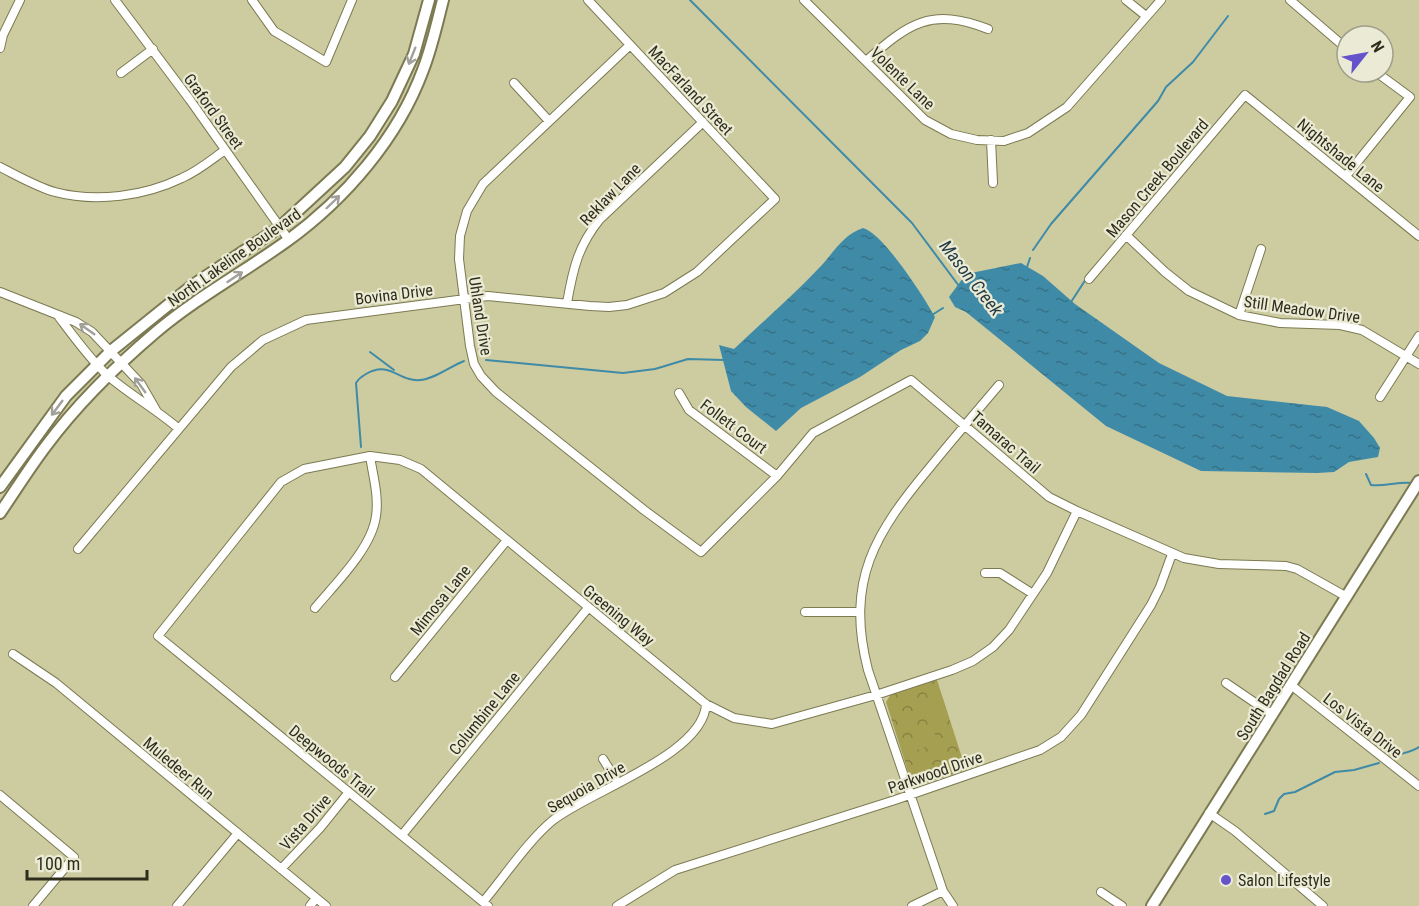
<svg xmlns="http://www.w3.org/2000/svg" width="1419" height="906" font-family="'Roboto Condensed',sans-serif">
<defs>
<pattern id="forest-crowns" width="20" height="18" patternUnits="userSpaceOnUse" patternTransform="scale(1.5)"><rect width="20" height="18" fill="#a59f51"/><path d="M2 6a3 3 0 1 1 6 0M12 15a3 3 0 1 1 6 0" fill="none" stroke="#878242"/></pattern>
<pattern id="water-ripples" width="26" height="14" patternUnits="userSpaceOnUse" patternTransform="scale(1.5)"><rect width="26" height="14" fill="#3f8ba7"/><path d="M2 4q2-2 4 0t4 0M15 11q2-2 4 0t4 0" fill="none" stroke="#357287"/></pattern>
</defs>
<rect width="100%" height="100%" fill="#cdcba0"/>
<path fill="url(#forest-crowns)" d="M937,680L966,770L919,785L911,781L886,702L891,694Z"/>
<path fill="#a59f51" d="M943,699L949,718L928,724L922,706Z
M924,724L926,728L932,726L938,743L917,750L910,729Z"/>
<path fill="url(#water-ripples)" d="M863,228C883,233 924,297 935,317L928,333L920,341L901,350L860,377L801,408L776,431L746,407L731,391L719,345L734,349C762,322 792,297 819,268C833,254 842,235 863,228Z
M1021,263L1043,276L1075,304L1159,363L1227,396L1327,407L1359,421L1374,438L1380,448L1378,457L1349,462L1334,472L1317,473L1201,471L1106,426L966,312L955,307L949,297L966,274Z"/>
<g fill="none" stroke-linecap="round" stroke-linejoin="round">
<path stroke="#3f8ba7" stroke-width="2" d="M690,0L912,223L959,286
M1033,250L1051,224L1158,101L1166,87L1193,62L1228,16
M1027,267L1030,258
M1071,302L1086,279
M932,315L943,308
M370,352L394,370
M486,360L623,373L655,369L688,359L724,360
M361,447L356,383C359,378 361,377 366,374C390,360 399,382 420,380C433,380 451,366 464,361
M1366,474L1371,485C1385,487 1398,481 1413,483
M1393,757C1402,753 1411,752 1419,747
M1265,814L1274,811L1279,799L1284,794L1295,792L1335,772L1354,770L1379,763"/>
<g stroke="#7c7a52" stroke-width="10">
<path id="minor" d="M115,0L190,100L289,240
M252,0L274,31L326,62L352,0
M804,0L925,120L951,134L977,140L1004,141L1028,133L1067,107L1161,0
M1126,0L1146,16
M1290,0L1347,49
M630,45L483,184L467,211L460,236L459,259L470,346L474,364L481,376L496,392L644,510L701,552L777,476L813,433L911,380L1049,497L1077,511L1184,558L1219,564L1286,566L1297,569L1347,597
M0,48L3,35L20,0
M866,61C909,23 931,7 988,29
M121,73L153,49
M514,83L549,121
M991,140L993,183
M0,167C18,176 37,187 55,192C96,203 145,196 182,178C198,171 211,160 225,150
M1346,176L1410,97L1376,72
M1126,235L1165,272L1189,291L1239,315L1280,323L1340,325L1362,330L1419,364
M1089,279L1245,95L1419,236
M0,292L76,322L92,332L141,384L156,410
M567,303C573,269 578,246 600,219L703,122
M1239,315L1261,249
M59,317C74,337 89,358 107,375C130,395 156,409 179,429
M679,393L689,410L777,476
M1380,397L1419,336
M78,549L231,367L263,340L306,320L488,296L590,306L609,307L627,305L664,293L697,272L775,199L588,0
M985,573H1000L1033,594
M315,608C335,584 372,548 376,516C379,496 373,476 370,456
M805,612H860
M13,654L56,683L326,906
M395,677L507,540
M1226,683L1273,715
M1291,685L1419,786
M603,759L618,783
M0,795L74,857L33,906
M1209,813L1235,831L1323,906
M402,835L588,608
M281,869L320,828L349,792
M1101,892L1122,906
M483,902C504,877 528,841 552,821C587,792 704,755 706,704
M177,906L238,833
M310,906L316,898
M488,906L158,636L281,482L304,469L370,456L400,460L421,469L706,704L734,718L772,724L876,695L952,670L973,661L993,647L1009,630L1047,573L1077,511
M617,906L675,870L895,800L1040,750L1061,737L1081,715L1151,605L1160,587L1172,554
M912,906L943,891
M953,906L943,891L868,670C845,580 875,533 931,466C953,439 976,412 999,385"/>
</g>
<g stroke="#7c7a52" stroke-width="14">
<path id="secondary" d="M0,487L66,396L111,351L193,285L280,227L345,167L370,136L392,101L414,54L429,0
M0,513C15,491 30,467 46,446C78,403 116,366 156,332C196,298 244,272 287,241C345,199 398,138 423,70C432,47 437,23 443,0
M1152,906L1419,481"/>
</g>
<use href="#minor" stroke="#fff" stroke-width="8"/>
<use href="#secondary" stroke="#fff" stroke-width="10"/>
</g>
<defs><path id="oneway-shaft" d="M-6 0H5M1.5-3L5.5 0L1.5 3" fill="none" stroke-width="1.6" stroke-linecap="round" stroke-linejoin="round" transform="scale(1.5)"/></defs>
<g stroke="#a1a099">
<use href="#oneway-shaft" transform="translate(412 56) rotate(112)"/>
<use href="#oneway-shaft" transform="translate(333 202) rotate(-44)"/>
<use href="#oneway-shaft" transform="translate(235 277) rotate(-34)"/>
<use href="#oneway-shaft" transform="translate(87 329) rotate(-145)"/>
<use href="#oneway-shaft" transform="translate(140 385) rotate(-126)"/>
<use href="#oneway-shaft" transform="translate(57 408) rotate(127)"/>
</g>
<circle fill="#6553cc" stroke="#ebebd5" stroke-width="2" cx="1226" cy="880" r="6"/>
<g text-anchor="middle" stroke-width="4.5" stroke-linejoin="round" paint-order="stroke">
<g font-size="16" fill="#2e2d1c" stroke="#ebebd5">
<text transform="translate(903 78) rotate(44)" y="6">Volente Lane</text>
<text transform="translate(691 90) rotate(47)" y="6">MacFarland Street</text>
<text transform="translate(214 111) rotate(54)" y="6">Graford Street</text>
<text transform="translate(1341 155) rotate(39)" y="6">Nightshade Lane</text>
<text transform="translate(1157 178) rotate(-50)" y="6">Mason Creek Boulevard</text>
<text transform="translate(610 194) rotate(-46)" y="6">Reklaw Lane</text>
<text transform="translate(234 257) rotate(-35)" y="6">North Lakeline Boulevard</text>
<text transform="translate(394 294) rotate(-7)" y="6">Bovina Drive</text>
<text transform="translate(1302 309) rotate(8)" y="6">Still Meadow Drive</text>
<text transform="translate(481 316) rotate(81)" y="6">Uhland Drive</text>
<text transform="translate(734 426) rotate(37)" y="6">Follett Court</text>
<text transform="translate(1006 442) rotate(41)" y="6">Tamarac Trail</text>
<text transform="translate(440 600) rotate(-51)" y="6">Mimosa Lane</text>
<text transform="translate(619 615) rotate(39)" y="6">Greening Way</text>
<text transform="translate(1273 686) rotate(-58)" y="6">South Bagdad Road</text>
<text transform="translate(484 713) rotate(-51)" y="6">Columbine Lane</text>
<text transform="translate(1363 725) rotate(38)" y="6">Los Vista Drive</text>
<text transform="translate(332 761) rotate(39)" y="6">Deepwoods Trail</text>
<text transform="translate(179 768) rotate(40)" y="6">Muledeer Run</text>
<text transform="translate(935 772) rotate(-19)" y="6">Parkwood Drive</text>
<text transform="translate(586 787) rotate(-30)" y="6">Sequoia Drive</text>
<text transform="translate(305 822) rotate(-49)" y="6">Vista Drive</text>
</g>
<g font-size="16" fill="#2e2d1c" stroke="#ebebd5" text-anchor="start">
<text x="1238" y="886">Salon Lifestyle</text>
</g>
<g font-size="18" font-style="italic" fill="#233b45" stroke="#ebebd5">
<text transform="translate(971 278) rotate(52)" y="6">Mason Creek</text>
</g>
</g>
<g transform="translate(1365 54) rotate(59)"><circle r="28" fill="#ebebd5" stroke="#9f9f8b" stroke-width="1.5"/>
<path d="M0-4.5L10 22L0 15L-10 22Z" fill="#6553cc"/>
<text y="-9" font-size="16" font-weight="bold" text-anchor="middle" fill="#2e2d1c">N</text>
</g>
<path d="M27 870v9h120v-9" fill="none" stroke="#2e2d1c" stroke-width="3"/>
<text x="36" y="870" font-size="18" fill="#2e2d1c" stroke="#ebebd5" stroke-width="4.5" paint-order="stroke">100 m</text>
</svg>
